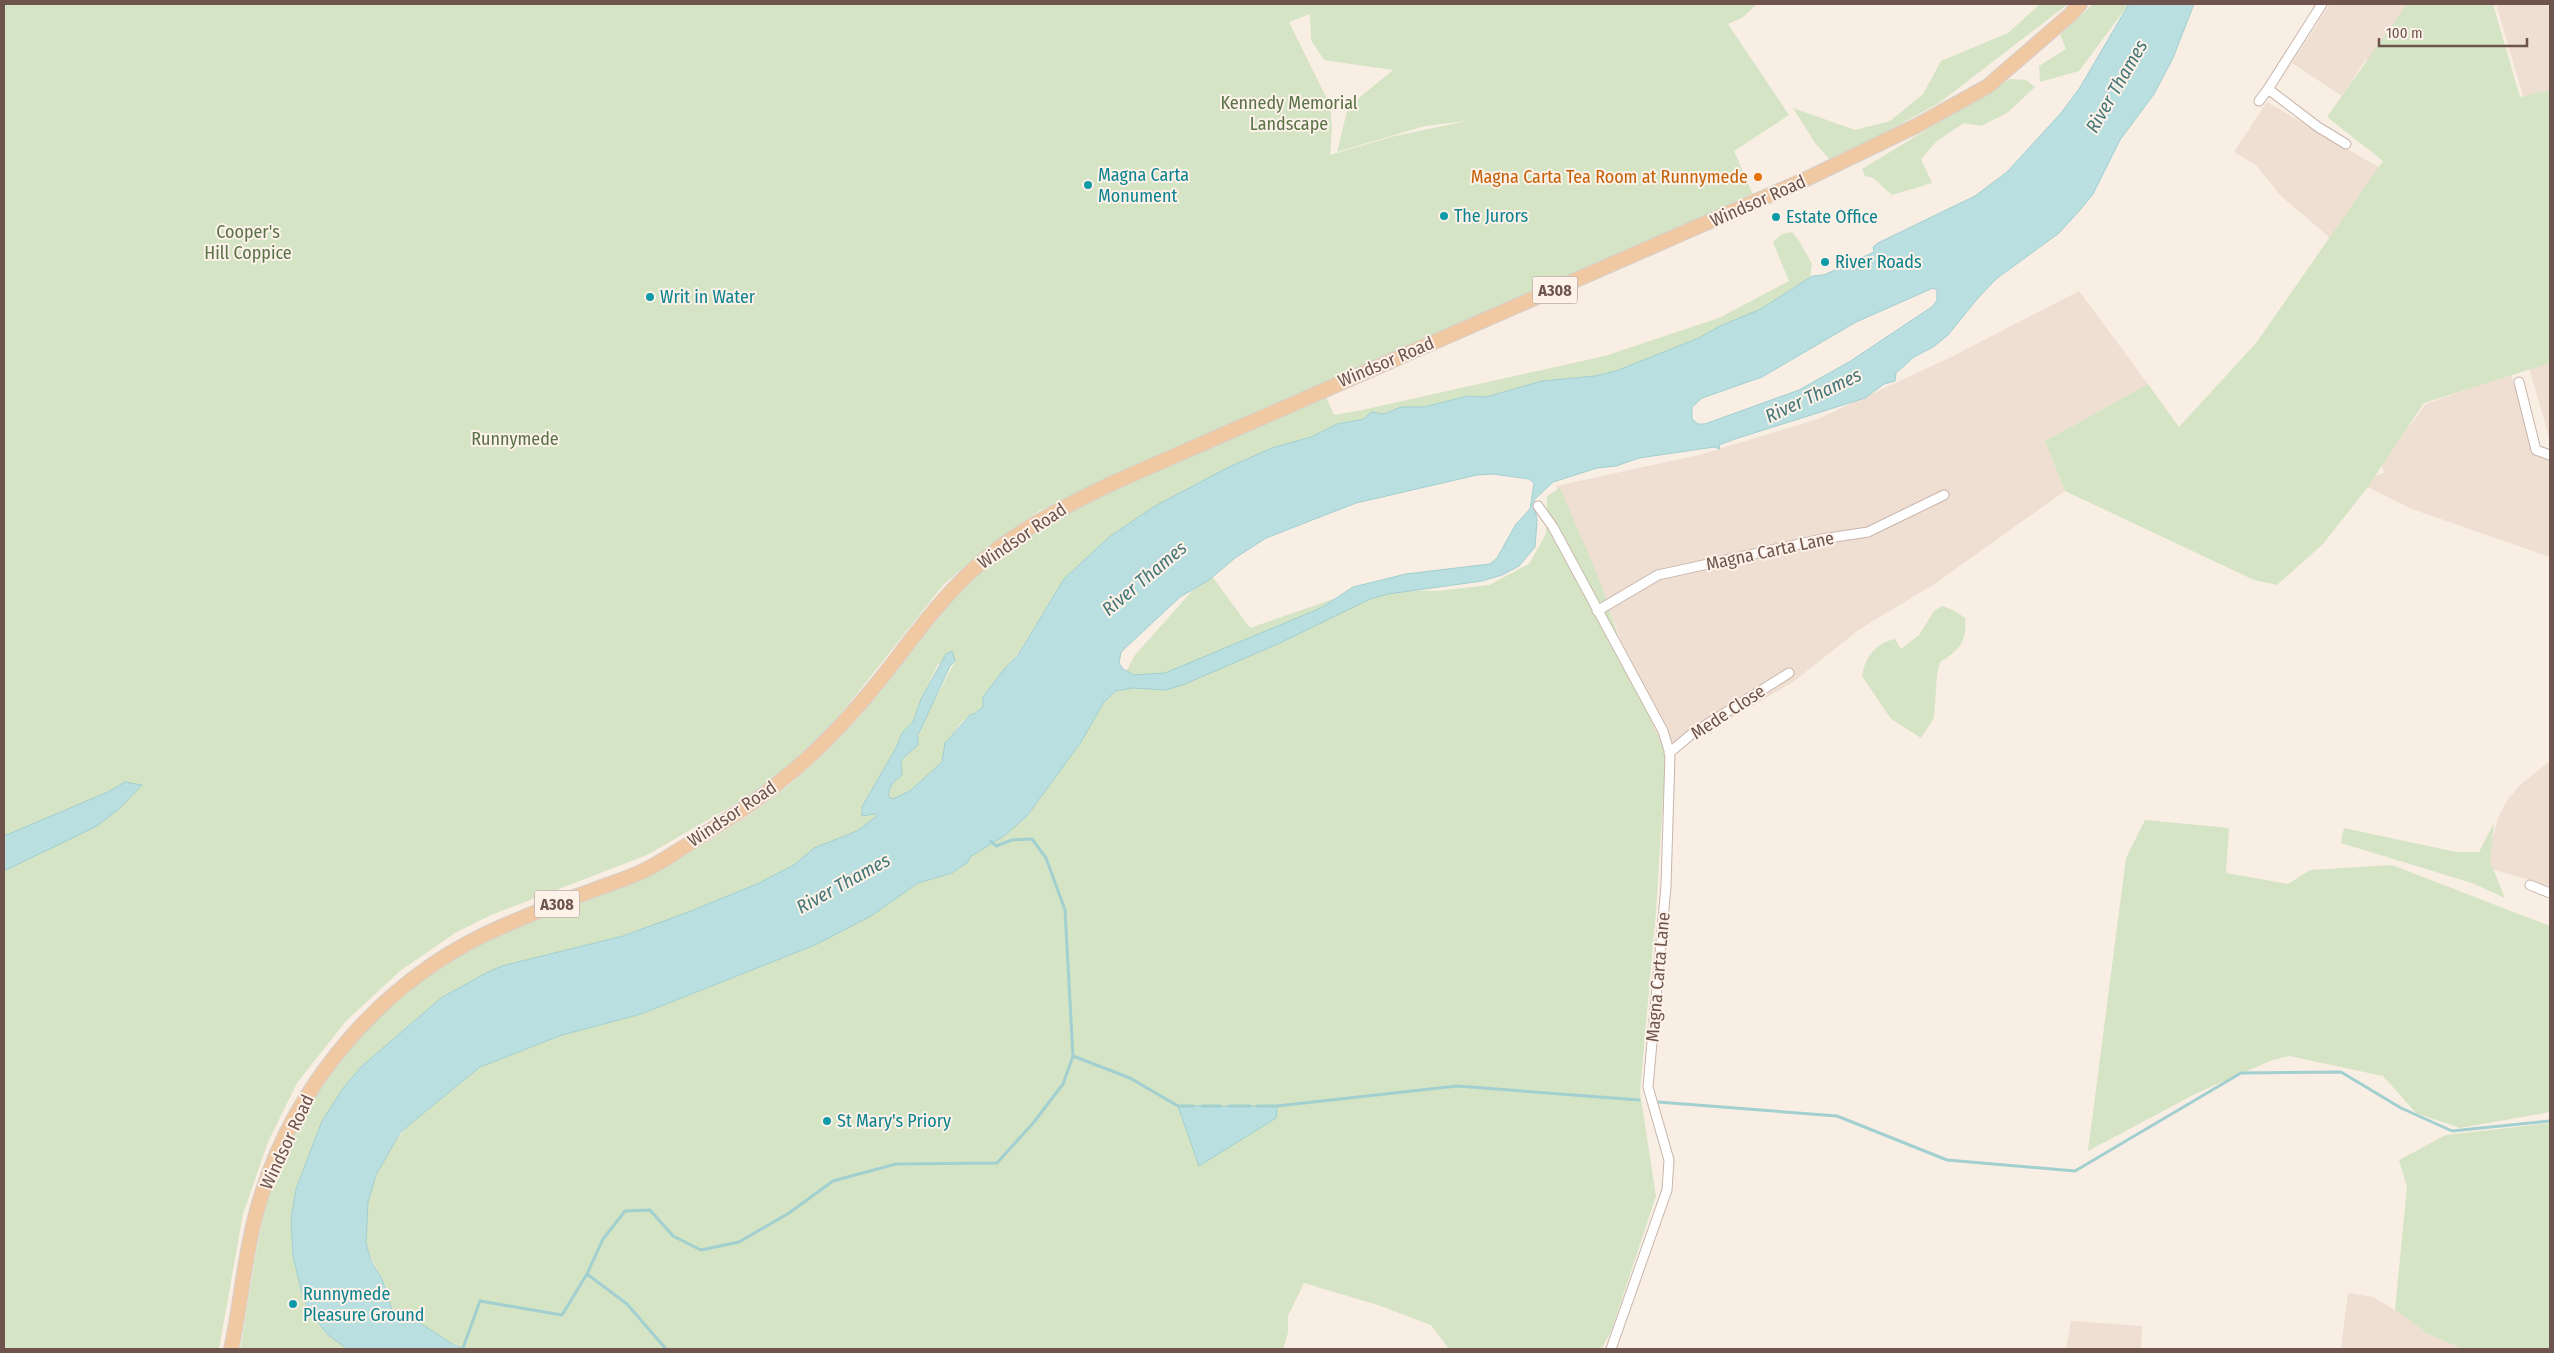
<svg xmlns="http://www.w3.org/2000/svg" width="2554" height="1353" font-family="'Fira Sans Condensed',sans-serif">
<rect width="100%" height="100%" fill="#f9eee3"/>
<path fill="#efded2" d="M2330,4H2439L2391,76L2366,59L2342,96L2292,63Z
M2496,4H2550V130L2530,120Z
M2267,102L2385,171L2330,238L2280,195L2256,165L2234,152Z
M2079,291L2148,384L2045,441L2065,491L1936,583L1860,629L1793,682L1670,754L1661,756L1600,581L1556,486L1699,455L1818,419L1951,357Z
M2550,361V440L2529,368Z
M2511,374L2537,454L2550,457V557L2412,509L2365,486L2372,477L2384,473L2381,464L2426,404Z
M2550,761V886L2485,867L2498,818L2506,802L2520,785Z
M2348,1293L2373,1297L2395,1310L2428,1334L2463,1349H2341Z
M2071,1321L2142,1326L2141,1349H2066Z"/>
<path fill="#d5e4c4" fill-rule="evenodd" d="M4,4H1757L1742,18L1728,24L1789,115L1734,151L1754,197L1039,511L989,546L944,584L836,720L789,765L746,798L647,855L491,915L455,933L400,971L346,1021L297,1083L268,1142L243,1214L219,1349H4ZM1310,14L1311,40L1324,60L1393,70L1348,107L1337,152L1425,126L1467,121L1395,136L1330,155L1332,129L1330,105L1289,22Z
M2040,4H2068L1939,103L1832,162L1815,143L1793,108L1855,130L1890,121L1923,94L1941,61L2008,33Z
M2093,4H2129L2079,71L2040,82L2039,66L2066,49L2060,35Z
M2407,4H2493L2520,97L2550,90V363L2424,403L2367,488L2323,544L2277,585L2254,580L2065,491L2045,441L2148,384L2179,427L2256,343L2383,161L2327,117Z
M2010,79L2026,80L2035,87L2007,113L1981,126L1964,123L1937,141L1921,159L1932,183L1892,195L1873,178L1865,176L1862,169Z
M1792,232L1799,241L1812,264L1810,277L1761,309L1668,352L1616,371L1595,376L1542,381L1486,397L1468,396L1424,407H1401L1384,414L1371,412L1364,419L1337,424L1311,437L1272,448L1229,467L1155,506L1109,537L1064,579L1017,655L1005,668L983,697V707L963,721L945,743V755L940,765L910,791L893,799L888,797C887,787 895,781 902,775L901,760L909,751L915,748L923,723L955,661L938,664L921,699L913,722L902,733L897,746L862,807L861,812L867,816L875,814L877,816L857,831L814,848L794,865L757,884L691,911L623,936L502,966L486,973L441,998L362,1066L344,1087L322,1121L296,1189L291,1219L293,1256L303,1297L309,1310L328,1335L347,1349H240C249,1302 254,1253 266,1207C282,1149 312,1091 350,1045C387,1002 437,963 488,938C547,909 611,890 671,862C694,851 716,837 737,823C790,789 838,744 878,695C915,650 947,601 992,562C1042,519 1104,493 1165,467C1218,444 1272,420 1326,397L1334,415L1362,410L1605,356L1719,318L1789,281L1773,242L1782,234Z
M1560,488L1600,581L1626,659L1645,702L1652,724L1666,752L1656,911L1640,1092L1656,1196L1611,1332L1601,1349H1449L1431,1325L1378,1305L1304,1283L1288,1316V1333L1283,1349H465L394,1316C388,1305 387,1291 382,1279C377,1267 369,1258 366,1245C358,1205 382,1153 409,1125L480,1067L562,1035L641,1014L815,945L871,916L918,883L953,873L968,862L970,857L1027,816L1104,702L1116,691L1135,655L1209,572L1250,628L1362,589L1437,591L1489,585L1529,564L1546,534L1547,496Z
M1942,606L1955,611L1965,618C1968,641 1958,651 1940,662L1937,674L1934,718L1921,738L1891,719L1862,676C1865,657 1876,643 1895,639L1901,649L1919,635L1934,611Z
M2145,820L2229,828L2226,873L2288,884L2310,870L2392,865L2550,926V1112L2460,1128L2416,1113L2383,1076L2289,1056L2270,1061L2197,1093L2088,1151L2126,858Z
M2494,823L2490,861L2505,898L2472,883L2341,843L2344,828L2456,852H2479Z
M2550,1123V1349H2463L2428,1334L2395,1310L2407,1187L2399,1160L2446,1135Z"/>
<path fill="#badfe0" stroke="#a2cfd0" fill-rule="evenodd" d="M2129,4H2194L2173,58L2154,94L2120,140L2093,194L2080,210L2059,233L1996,279L1978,298L1948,335L1933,347L1914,357L1896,373L1895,381L1884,384L1865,398L1735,439L1719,445L1720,449L1714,447L1639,458L1616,466L1597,468L1553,482L1534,500L1537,521L1535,547L1519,566L1502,575L1482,581L1388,594L1370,599L1280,643L1185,684L1166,690L1133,688L1116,691L1104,702L1081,742L1027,816L1004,836L970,857L968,862L952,873L918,883L871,916L815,945L641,1014L562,1035L480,1067L409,1125L400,1133L376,1175L368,1202L366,1243L371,1261L382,1279L394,1316L405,1321L411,1317L454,1345L465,1349H347L328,1335L309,1310L303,1297L293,1256L292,1238L291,1219L296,1189L322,1121L344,1087L362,1066L441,998L486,973L502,966L623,936L691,911L757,884L794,865L814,848L857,831L877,816L875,814L862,816V807L897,746L902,733L913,722L921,699L946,654L952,651L955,661L950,666L918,735V745L901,760L902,775C895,781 887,787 889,797L893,799L910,791L942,762L945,743L971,714H974L983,707V697L1005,668L1018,655L1064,579L1109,537L1155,506L1229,467L1272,448L1311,437L1337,424L1364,419L1371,412L1384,414L1401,407H1424L1468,396L1486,397L1542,381L1595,376L1616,371L1699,338L1720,326L1761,309L1812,276L1824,275L1874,252L1873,247L1878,243L1975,196L2007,172L2061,113L2079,89ZM1933,288L1937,290V300L1933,306L1849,362L1799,390L1705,424H1698L1692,419V407L1702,398L1762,377L1856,322ZM1493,474L1529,479L1534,483L1530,509L1516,524L1497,558L1490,564L1406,574L1353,587L1321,608L1165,673L1134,675L1123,669L1119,663L1121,652L1180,597L1209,580L1235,558L1266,538L1356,503L1477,475Z
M125,782L142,785L119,809L97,826L4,871V836L108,792Z
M1178,1106H1277L1276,1118L1199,1166Z"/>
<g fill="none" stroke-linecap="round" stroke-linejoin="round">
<path stroke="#a2cfd0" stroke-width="3" d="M991,841L996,846L1012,840L1032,839L1046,858L1065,910L1073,1056L1130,1078L1178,1106H1193
M1658,1102L1837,1116L1947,1160L2075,1171L2241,1073L2341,1072L2401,1108L2452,1131L2550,1121
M1202,1106H1220
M1229,1106H1250
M1257,1106H1277L1457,1086L1639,1100
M587,1274L627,1304L666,1349
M463,1348L480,1301L562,1315L587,1274L603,1239L625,1211L650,1210L673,1236L701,1250L739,1242L789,1213L833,1181L896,1164L997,1163L1034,1122L1063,1084L1073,1056"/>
<g stroke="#c8b5ab" stroke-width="11">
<path id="minor" d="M2322,4L2268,89L2318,127L2346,144
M2259,101L2268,89
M2519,382L2536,450L2550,455
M1538,506L1553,527L1663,731L1670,754L1666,886L1648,1087L1669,1160L1667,1190L1611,1349
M1597,611L1658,575L1822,539L1868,532L1944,495
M1669,753L1693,733L1789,673
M2530,885L2550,893"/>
</g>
<g stroke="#d6cfcd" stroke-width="16">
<path id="primary" d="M231,1349C241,1305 244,1258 256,1214C290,1085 385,975 508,924C538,911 568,899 599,888C615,882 632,877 647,869C663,861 677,851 692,842C723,822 755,803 783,779C821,749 853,714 883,676C913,638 940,599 976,567C1017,530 1065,506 1115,482L1804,180L1918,125L1988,86L2070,15L2080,4"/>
</g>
<use href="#minor" stroke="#fff" stroke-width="9"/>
<use href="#primary" stroke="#f0c9a3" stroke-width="14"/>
</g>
<circle fill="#e8710a" stroke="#fcf2e9" stroke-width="2" cx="1758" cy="177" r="5"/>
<g fill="#0f9aa8" stroke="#fcf2e9" stroke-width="2">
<circle cx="1088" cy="185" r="5"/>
<circle cx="1444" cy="216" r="5"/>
<circle cx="1776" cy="217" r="5"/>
<circle cx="1825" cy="262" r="5"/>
<circle cx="650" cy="297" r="5"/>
<circle cx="827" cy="1121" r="5"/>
<circle cx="293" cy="1304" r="5"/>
</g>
<g text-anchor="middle" stroke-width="4" stroke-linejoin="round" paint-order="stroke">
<g fill="#fcf2e9" stroke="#99837b" stroke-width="1">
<rect x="1532.5" y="276.5" width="45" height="27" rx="4"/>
<rect x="534.5" y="890.5" width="45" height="27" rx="4"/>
</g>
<g font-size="16" font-weight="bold" fill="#6e544c">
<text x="1555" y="296">A308</text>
<text x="557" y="910">A308</text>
</g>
<g font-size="18" fill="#597246" stroke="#fcf2e9">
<text x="1289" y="109">Kennedy Memorial<tspan x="1289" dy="21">Landscape</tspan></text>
<text x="248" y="238">Cooper's<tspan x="248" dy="21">Hill Coppice</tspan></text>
<text x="515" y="445">Runnymede</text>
</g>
<g font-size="18" fill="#0d838f" stroke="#fcf2e9" text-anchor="start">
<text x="1098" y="181">Magna Carta<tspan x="1098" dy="21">Monument</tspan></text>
<text x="1454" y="222">The Jurors</text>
<text x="1786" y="223">Estate Office</text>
<text x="1835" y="268">River Roads</text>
<text x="660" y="303">Writ in Water</text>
<text x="837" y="1127">St Mary's Priory</text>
<text x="303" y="1300">Runnymede<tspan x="303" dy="21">Pleasure Ground</tspan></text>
</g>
<g font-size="18" fill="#c56008" stroke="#fcf2e9" text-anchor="end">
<text x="1748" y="183">Magna Carta Tea Room at Runnymede</text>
</g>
<g font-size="18" fill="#6e544c" stroke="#fcf2e9">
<text transform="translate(1758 201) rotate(-24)" y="6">Windsor Road</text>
<text transform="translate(1386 362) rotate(-23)" y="6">Windsor Road</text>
<text transform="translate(1022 536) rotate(-34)" y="6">Windsor Road</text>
<text transform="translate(1770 551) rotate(-12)" y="6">Magna Carta Lane</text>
<text transform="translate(1728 712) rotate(-33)" y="6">Mede Close</text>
<text transform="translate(732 814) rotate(-34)" y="6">Windsor Road</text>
<text transform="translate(1658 977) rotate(-85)" y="6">Magna Carta Lane</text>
<text transform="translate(287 1142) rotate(-65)" y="6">Windsor Road</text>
</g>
<g font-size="19" font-style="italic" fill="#467778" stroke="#fcf2e9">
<text transform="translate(2116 86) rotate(-60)" y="7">River Thames</text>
<text transform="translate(1813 395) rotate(-25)" y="7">River Thames</text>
<text transform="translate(1144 578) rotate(-40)" y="7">River Thames</text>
<text transform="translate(843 883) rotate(-29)" y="7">River Thames</text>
</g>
</g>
<rect width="2554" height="1353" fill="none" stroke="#6e544c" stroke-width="10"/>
<path d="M2379 38v8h148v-8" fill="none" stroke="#6e544c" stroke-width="2.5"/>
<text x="2386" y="38" font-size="15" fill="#6e544c" stroke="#fcf2e9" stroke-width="4" paint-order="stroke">100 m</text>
</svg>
